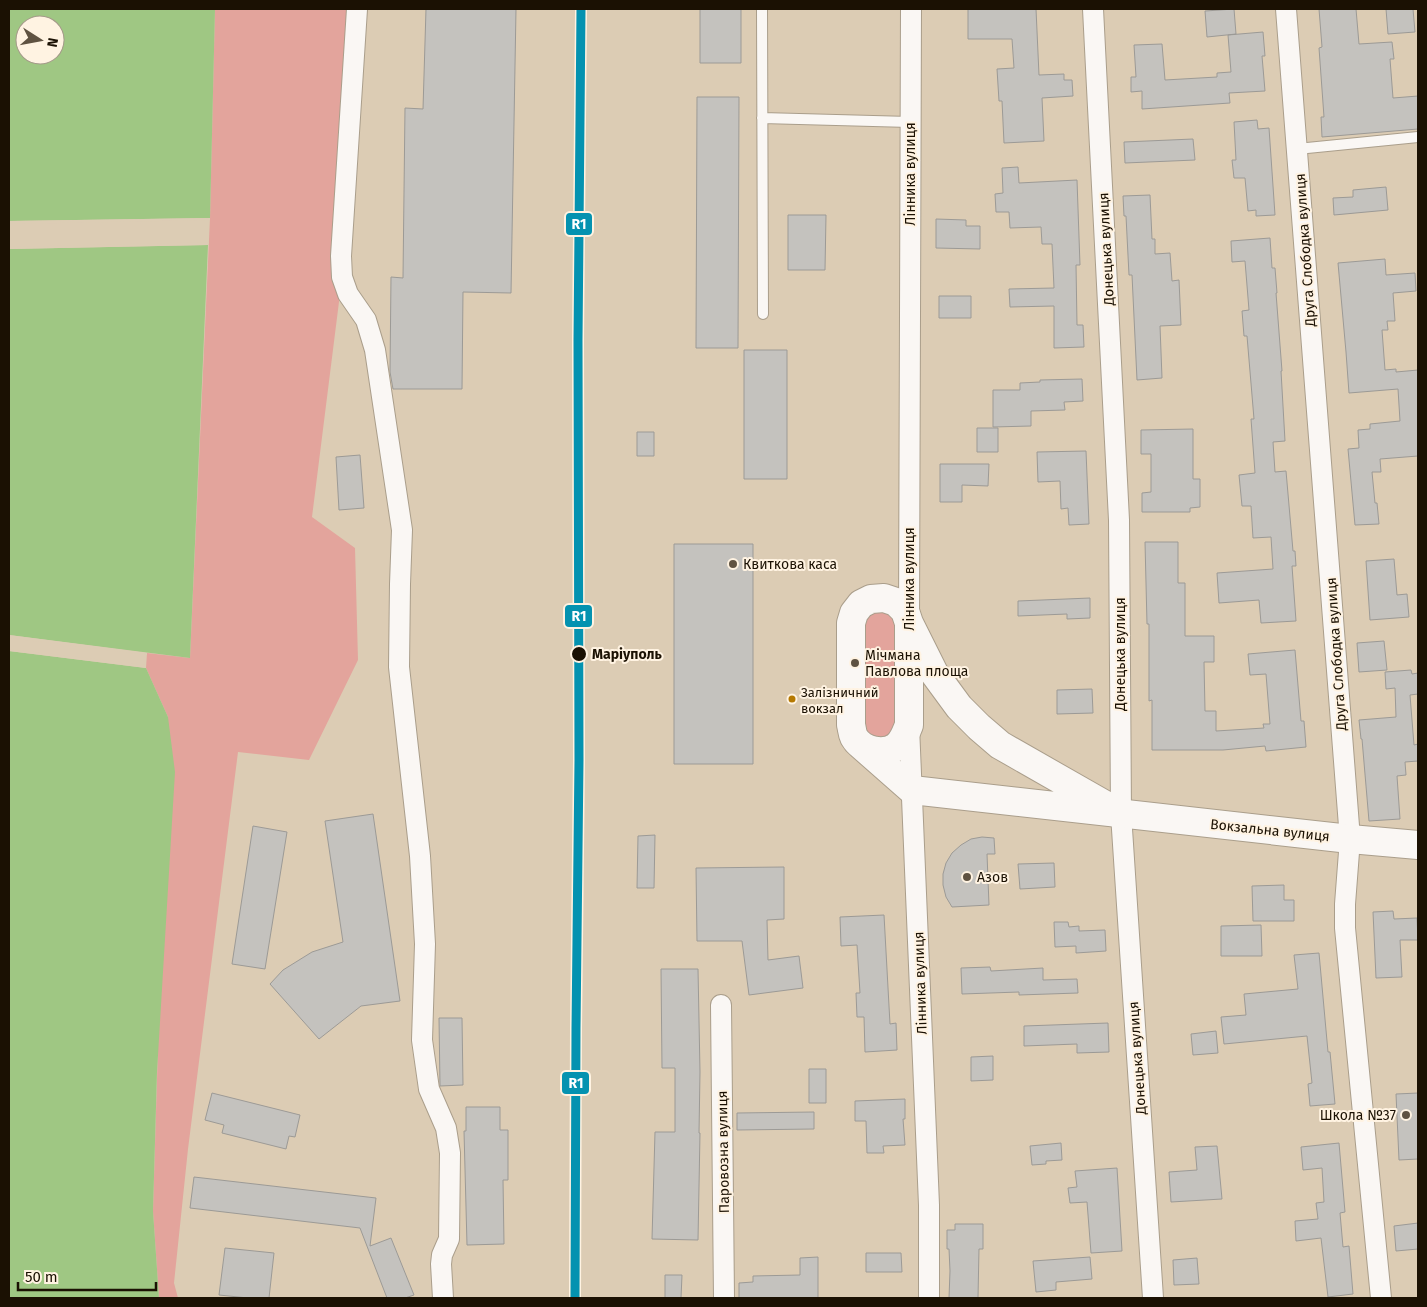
<svg xmlns="http://www.w3.org/2000/svg" width="1427" height="1307" font-family="'Fira Sans',sans-serif">
<rect width="100%" height="100%" fill="#dcccb4"/>
<path fill="#e3a49c" d="M215,9H361L346,246L312,517L355,548L358,660L309,760L238,752L188,1149L174,1283L178,1298H159L153,1211L168,717L146,668L147,653L190,658L210,218Z
M865,609H895L901,724L879,746L858,724Z"/>
<path fill="#9fc783" fill-rule="evenodd" d="M9,9H215L210,218L9,221ZM25,25H55V55H25Z
M208,245L190,658L9,635V249Z
M9,651L146,668L168,717L175,772L157,1072L153,1211L159,1298H9Z"/>
<path fill="#dcccb4" d="M210,218V220L9,224V221Z
M209,242L208,245L9,249V247Z
M9,635L147,653V655L9,638Z
M9,649L146,665V668L9,651Z"/>
<path fill="#c4c2be" stroke="#9c9a96" d="M426,9H516L511,293L463,292L462,389H393L390,372L391,277L403,278L405,108L423,109Z
M700,9H741V63H700Z
M968,9H1036L1039,75L1064,74V80H1072L1073,96L1042,98L1044,141L1004,143L1002,101H999L997,69L1014,68L1012,39H968Z
M1234,9L1236,34L1207,37L1205,11Z
M1319,9H1356L1359,44L1392,42L1394,59H1390L1393,98L1418,96V129L1322,137L1321,117H1324L1319,48L1322,47Z
M1386,9H1413L1415,32L1388,34Z
M1263,32L1265,56H1262L1265,91L1229,93L1230,103L1142,109V91L1131,92V77H1136L1134,45L1162,44L1165,80L1217,77V73L1231,72L1228,35Z
M697,97H739L738,348H696Z
M1257,120L1258,129L1269,128L1275,215L1256,216V210L1248,211L1245,178H1234L1232,160H1236L1234,122Z
M1193,139L1195,160L1125,163L1124,142Z
M1018,167L1019,183L1077,180L1080,265H1076L1077,325H1083L1084,347L1054,348V306L1010,307L1009,289L1054,288L1052,244H1042L1041,227L1010,228L1009,212H996L995,194L1003,193L1002,168Z
M1386,187L1388,210L1334,215L1333,198L1353,197V190Z
M1150,195L1152,239H1155V254L1170,253L1172,281L1179,280L1181,325L1160,326L1162,378L1137,380L1132,275H1129L1126,216H1124L1123,196Z
M788,215H826L825,270H788Z
M936,219L966,220V226H980V249L936,248Z
M1270,238L1272,268H1275L1277,293H1276L1282,371H1281L1285,441L1273,442L1275,472L1286,471L1293,551H1295L1296,566H1292L1296,621L1261,623L1259,600L1219,603L1217,573L1273,569L1271,537L1253,538L1251,506H1242L1239,475L1255,473L1251,419H1254L1247,336H1244L1242,311L1249,310L1245,261L1232,262L1231,241Z
M1385,259L1386,275L1415,273L1416,291L1393,293L1395,321H1387L1388,330H1382L1385,370L1396,369V372L1418,370V456L1380,459L1381,472H1372L1375,503H1377L1379,524L1355,525L1348,449L1359,448L1358,430L1370,429V424L1400,421L1398,389L1349,393L1346,352L1338,263Z
M939,296H971V318H939Z
M744,350H787V479H744Z
M1082,379L1083,401L1064,402L1065,410L1031,411V426L993,427V390H1020V383L1040,382V380Z
M977,428H998V452H977Z
M1193,429V479H1200V507L1190,508V512H1142V493L1151,492V454H1141V430Z
M637,432H654V456H637Z
M1086,451L1089,524L1069,525L1068,508L1061,509L1060,481L1038,482L1037,452Z
M360,455L364,508L339,510L336,457Z
M940,464H989L988,486L962,485V502H940Z
M1145,542H1178V583H1185V636H1214V662H1204L1205,711H1216V731L1264,728L1263,724H1270L1266,674L1250,675L1248,654L1295,650L1301,721H1304L1306,747L1266,751L1265,746L1223,750H1152V700L1149,701V624H1147Z
M674,544H753V764H674Z
M1394,559L1397,595L1407,594L1409,617L1370,620L1366,561Z
M1090,598V618L1067,619V614L1018,616V601Z
M1384,641L1387,670L1359,672L1357,643Z
M1411,670L1412,674L1418,673V694L1410,695L1414,745L1418,744V761L1405,762L1406,775L1397,776L1400,819L1369,821L1362,739H1361L1359,720L1396,717L1395,688L1386,689L1385,672Z
M1092,689L1093,713L1057,714V690Z
M373,814L400,1001L361,1006L319,1039L270,984L283,970L312,952L343,942L325,821Z
M253,826L287,832L265,969L232,964Z
M655,835L654,888H637L638,836Z
M982,837L994,838L995,854H987L989,905L952,907L946,897L943,885V874L946,863L952,853L961,845L971,839Z
M1054,863L1055,887L1020,889L1018,864Z
M784,867V919L767,920L768,960L799,956L803,988L749,995L742,941H697L696,868Z
M1284,885V900H1294V921H1253L1252,886Z
M1393,911L1394,919L1417,918L1418,940H1400L1402,977L1376,978L1373,912Z
M884,915L890,1024L896,1023L897,1050L865,1052L864,1017H857L856,993H860L857,945L841,946L840,917Z
M1054,922H1068L1069,927L1079,926V931L1105,930L1106,951L1076,953V946L1055,947Z
M1261,925L1262,956H1221V926Z
M1319,953L1328,1052H1330L1335,1104L1310,1106L1308,1084L1312,1083L1307,1036L1224,1044L1221,1017L1246,1015L1244,994L1298,989L1294,955Z
M990,967L991,971L1043,968V980L1077,979L1078,993L1019,995V992L962,994L961,968Z
M661,969H698L700,1072L699,1133H700L698,1240L652,1239L655,1132H675V1068H662Z
M439,1018H462L463,1085L440,1086Z
M1108,1023L1109,1052L1077,1053V1044L1024,1046V1026Z
M1216,1031L1218,1053L1193,1055L1191,1034Z
M993,1056V1080L971,1081V1057Z
M809,1069H826V1103H809Z
M212,1093L300,1115L295,1137L289,1136L286,1149L222,1133L224,1125L205,1120Z
M1418,1093V1159L1399,1160L1396,1094Z
M905,1099V1119H903L905,1145L883,1146L884,1153H867L866,1121H855V1101Z
M466,1107H500V1130H508V1180H503L504,1244L467,1245L464,1131H466Z
M814,1112V1129L737,1130V1113Z
M1061,1143L1062,1160L1046,1161V1164L1032,1165L1030,1146Z
M1339,1143L1345,1212L1340,1213L1343,1247L1349,1246L1353,1294L1328,1297L1321,1238L1296,1241L1295,1221L1318,1219L1316,1203L1324,1202L1322,1168L1303,1170L1301,1147Z
M1217,1146L1222,1199L1171,1202L1169,1172L1197,1170L1195,1147Z
M1117,1168L1122,1251L1091,1253L1087,1202L1070,1203L1068,1188L1077,1187L1075,1171Z
M194,1177L376,1198L370,1246L391,1238L414,1295L405,1298H387L360,1228L190,1208Z
M1418,1223V1249L1396,1251L1394,1226Z
M955,1224H983V1249H979L978,1298H949L950,1271L949,1249H947V1230H955Z
M225,1248L274,1253L269,1298H248L219,1295Z
M866,1253H901L902,1272H866Z
M818,1257V1298H739V1283L753,1282V1276L800,1275V1258Z
M1090,1257L1092,1279L1056,1282V1290L1036,1292L1033,1261Z
M1197,1258L1199,1284L1174,1285L1173,1260Z
M665,1275H682L681,1298H665Z"/>
<g fill="none" stroke-linecap="round" stroke-linejoin="round">
<g stroke="#aa9e8b" stroke-width="12">
<path id="lane" d="M762,9L763,314
M762,118L910,122
M1297,149L1418,137"/>
</g>
<g stroke="#aa9e8b" stroke-width="22">
<path id="street" d="M357,9L341,256L342,277L348,294L366,320L375,350L402,530L400,584L399,667L420,856L425,944L422,1040L429,1089L446,1128L450,1153L449,1239L442,1255L441,1264L443,1298
M1093,9L1119,520L1121,814L1153,1298
M1286,9L1350,839L1345,904V928L1381,1298
M909,622L911,9
M909,726L929,1205V1298
M721,1005L724,1298"/>
</g>
<g stroke="#aa9e8b" stroke-width="30">
<path id="secondary" d="M909,623V725C906,732 904,740 897,746C884,756 862,751 854,737C852,733 852,728 851,725V623L854,613L861,604L871,599L884,598L896,602L905,611L909,623L934,673L959,707L979,727L1000,745L1121,814
M862,746L912,790L1350,839L1418,845"/>
</g>
<use href="#lane" stroke="#faf7f4" stroke-width="10"/>
<use href="#street" stroke="#faf7f4" stroke-width="20"/>
<use href="#secondary" stroke="#faf7f4" stroke-width="28"/>
<g stroke="#fff3e2" stroke-width="12">
<path id="rail-1" d="M575,1298L576,1029L579,760L578,341L581,9"/>
</g>
<use href="#rail-1" stroke="#0492b0" stroke-width="9"/>
</g>
<g fill="#5f5241" stroke="#fff3e2" stroke-width="2">
<circle cx="733" cy="564" r="5"/>
<circle cx="855" cy="663" r="5"/>
<circle cx="967" cy="877" r="5"/>
<circle cx="1406" cy="1115" r="5"/>
</g>
<circle fill="#1b1103" stroke="#fff3e2" stroke-width="2" cx="579" cy="654" r="8"/>
<circle fill="#b57901" stroke="#fff3e2" stroke-width="2" cx="792" cy="699" r="4.5"/>
<g text-anchor="middle" stroke-width="4" stroke-linejoin="round" paint-order="stroke">
<g font-size="13" fill="#1b1103" stroke="#fff3e2" text-anchor="start">
<text x="801" y="697">Залізничний<tspan x="801" dy="16">вокзал</tspan></text>
</g>
<g font-size="14" fill="#1b1103" stroke="#fff3e2">
<text transform="translate(910 174) rotate(-90)" y="5">Лінника вулиця</text>
<text transform="translate(1106 249) rotate(-93)" y="5">Донецька вулиця</text>
<text transform="translate(1305 250) rotate(-94)" y="5">Друга Слободка вулиця</text>
<text transform="translate(909 579) rotate(-90)" y="5">Лінника вулиця</text>
<text transform="translate(1120 654) rotate(-90)" y="5">Донецька вулиця</text>
<text transform="translate(1336 654) rotate(-94)" y="5">Друга Слободка вулиця</text>
<text transform="translate(1270 830) rotate(6)" y="5">Вокзальна вулиця</text>
<text transform="translate(920 983) rotate(-92)" y="5">Лінника вулиця</text>
<text transform="translate(1137 1058) rotate(-94)" y="5">Донецька вулиця</text>
<text transform="translate(723 1152) rotate(-91)" y="5">Паровозна вулиця</text>
</g>
<g font-size="14" fill="#1b1103" stroke="#fff3e2" text-anchor="start">
<text x="743" y="569">Квиткова каса</text>
<text x="865" y="660">Мічмана<tspan x="865" dy="16">Павлова площа</tspan></text>
<text x="977" y="882">Азов</text>
<text x="1396" y="1120" text-anchor="end">Школа №37</text>
</g>
<g font-size="14" font-weight="bold" fill="#1b1103" stroke="#fff3e2" text-anchor="start">
<text x="592" y="659">Маріуполь</text>
</g>
</g>
<g stroke="#fff3e2" stroke-width="2">
<rect x="565" y="212" width="28" height="24" rx="5" fill="#0492b0"/>
<rect x="564" y="604" width="29" height="24" rx="5" fill="#0492b0"/>
<rect x="561" y="1071" width="29" height="24" rx="5" fill="#0492b0"/>
</g>
<g font-size="14" text-anchor="middle" font-weight="bold" fill="#fff">
<text x="579" y="229">R1</text>
<text x="579" y="621">R1</text>
<text x="576" y="1088">R1</text>
</g>
<rect width="1427" height="1307" fill="none" stroke="#1b1103" stroke-width="20"/>
<g transform="translate(40 40) rotate(101)"><circle r="24" fill="#fff3e2" stroke="#a49989"/>
<path d="M0-4L9 19L0 12L-9 19Z" fill="#5f5241"/>
<text y="-8" font-size="14" font-weight="bold" text-anchor="middle" fill="#1b1103">N</text>
</g>
<path d="M18 1282v8h138v-8" fill="none" stroke="#1b1103" stroke-width="2.5"/>
<text x="25" y="1282" font-size="15" fill="#1b1103" stroke="#fff3e2" stroke-width="4" paint-order="stroke">50 m</text>
</svg>
